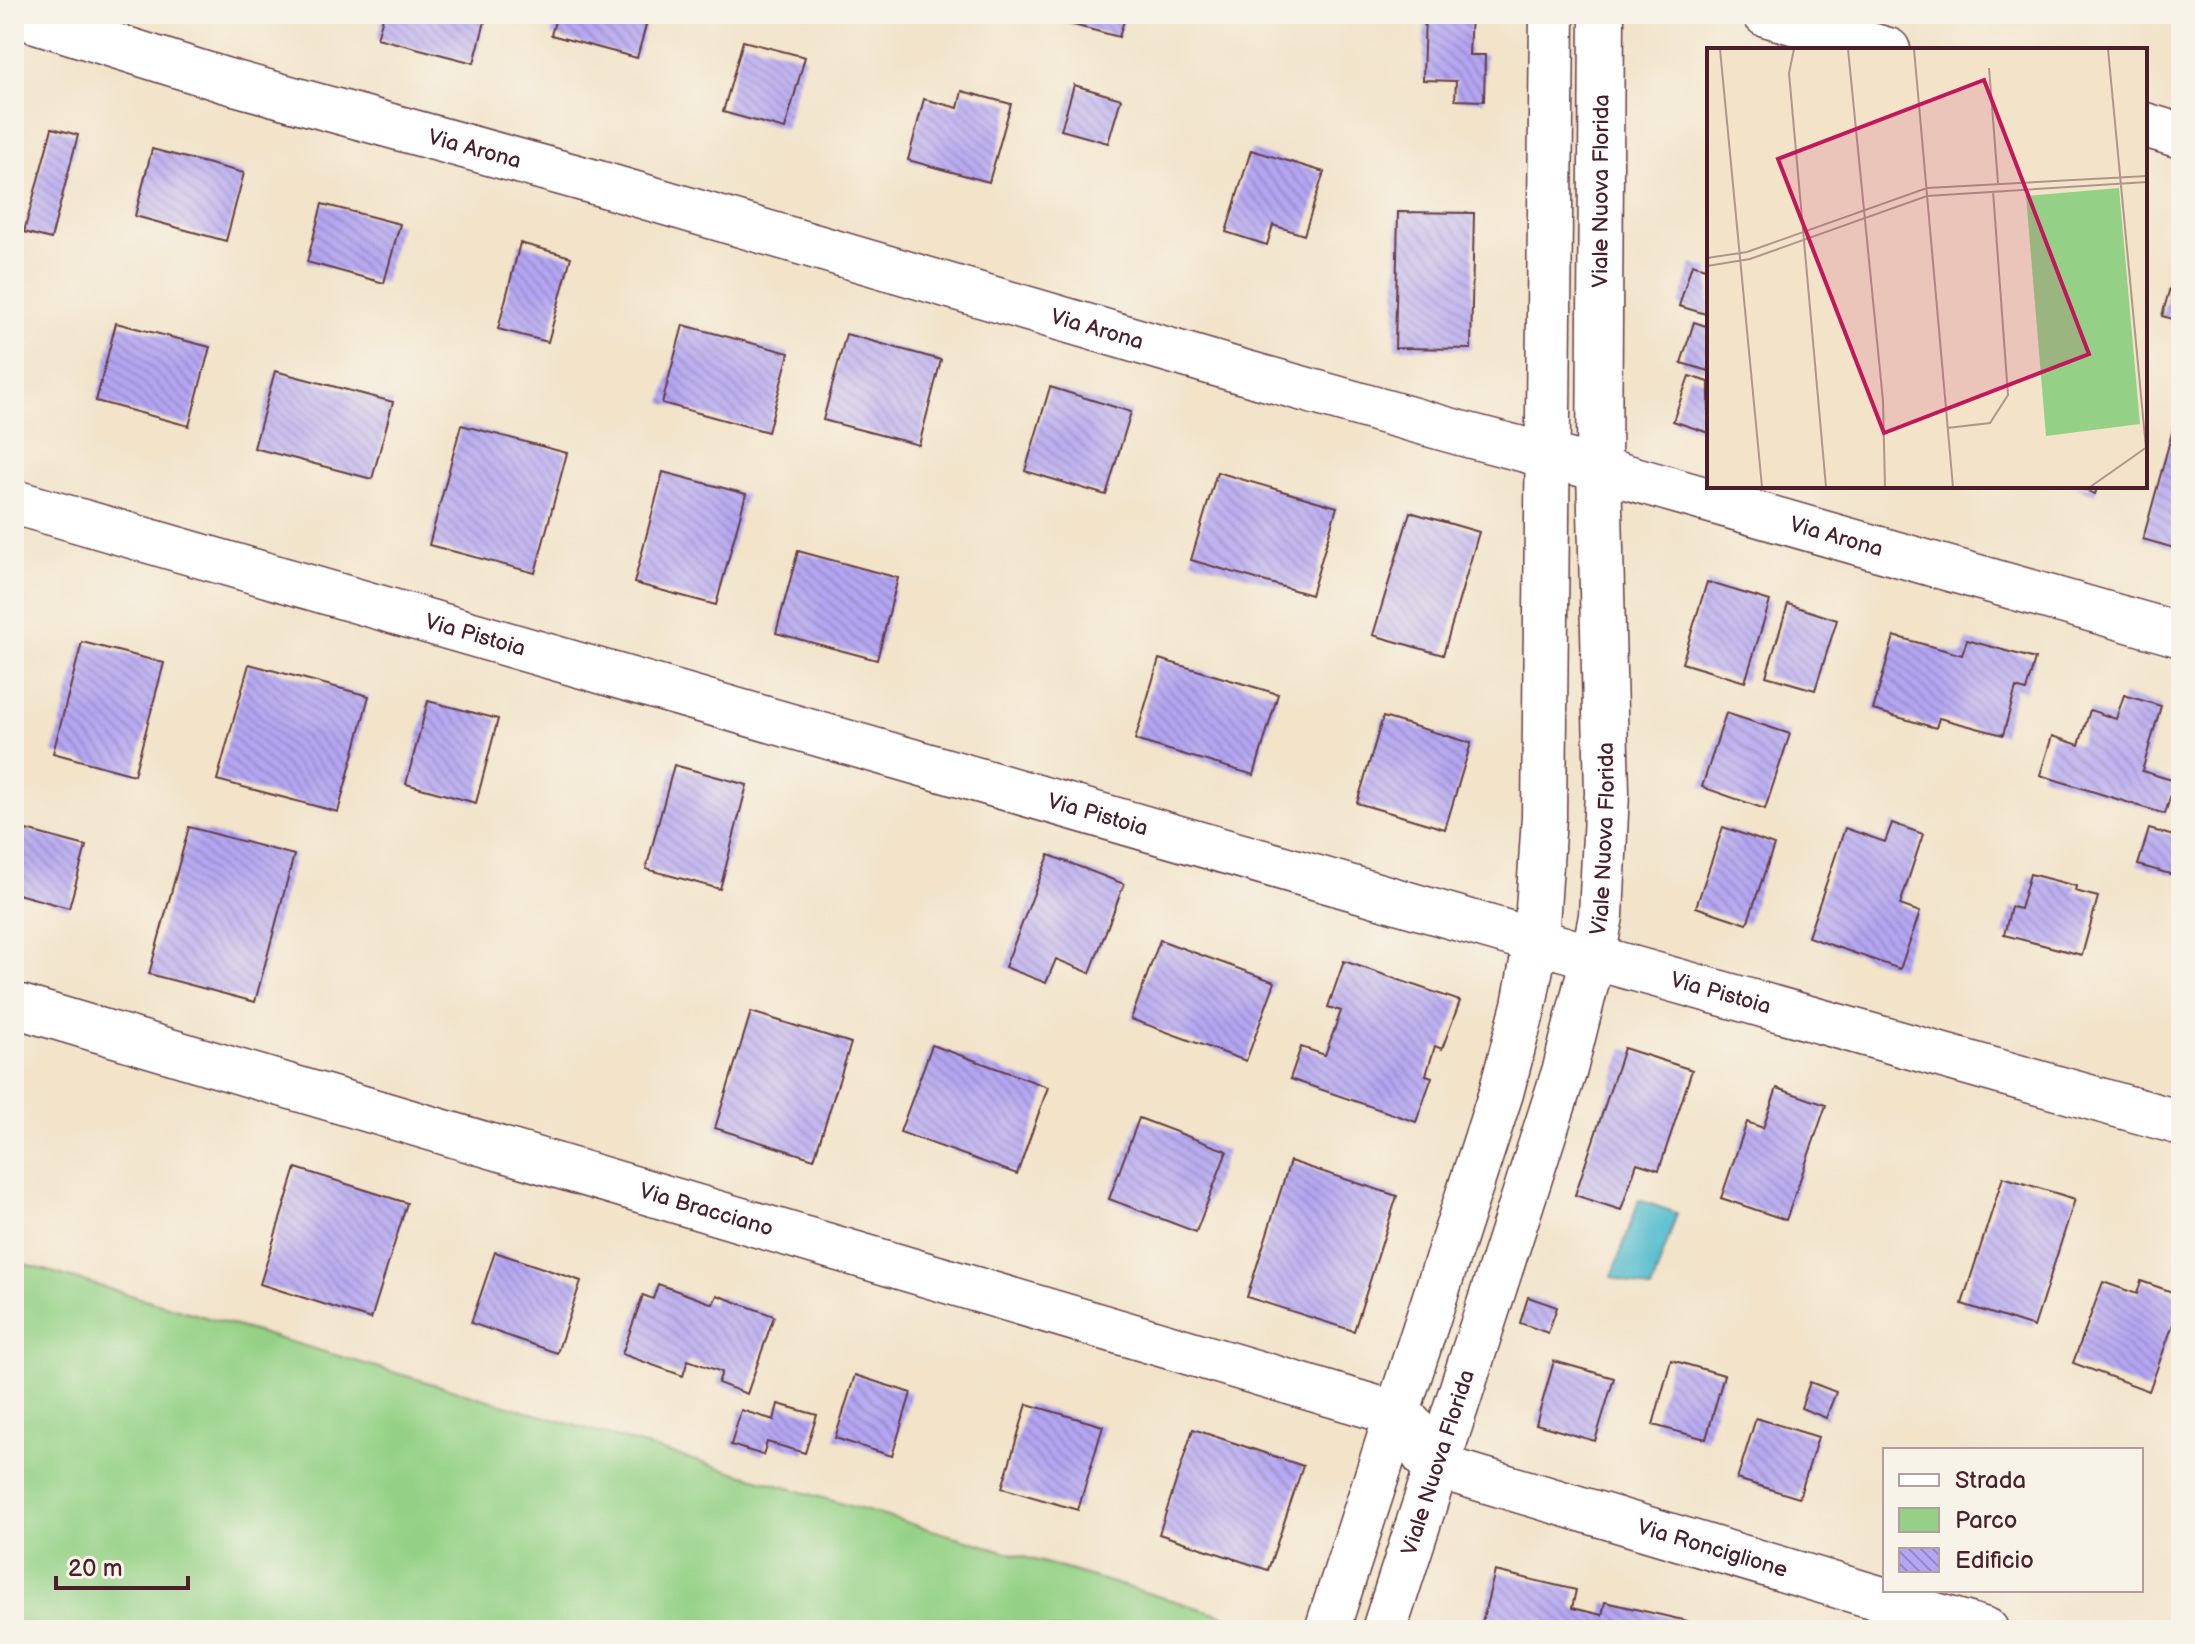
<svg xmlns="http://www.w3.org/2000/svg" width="2195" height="1644" viewBox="0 0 2195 1644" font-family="'Balsamiq Sans',sans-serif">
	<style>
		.green { fill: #94d186; stroke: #6f7858; stroke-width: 2 }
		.water { fill: #51bbce; stroke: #4e6d7c; stroke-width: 2 }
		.building { fill: url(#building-back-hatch) }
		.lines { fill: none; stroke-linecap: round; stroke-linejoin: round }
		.street-casing { stroke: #633c43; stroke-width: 47 }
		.secondary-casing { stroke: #633c43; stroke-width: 47 }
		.street { stroke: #fff; stroke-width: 44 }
		.secondary { stroke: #fff; stroke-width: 44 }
		.labels { text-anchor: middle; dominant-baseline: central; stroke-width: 6; stroke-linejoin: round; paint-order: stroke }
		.street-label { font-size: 22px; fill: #4a1f2b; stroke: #f7f3e8 }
		.inset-road { fill: none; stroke: #af958a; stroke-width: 2 }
		.view { fill: #c2185b; fill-opacity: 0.15; stroke: #c2185b; stroke-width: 4 }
		.inset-edge { fill: none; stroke: #4a1f2b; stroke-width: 4 }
	</style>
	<defs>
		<pattern id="building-back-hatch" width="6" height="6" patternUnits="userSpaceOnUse" patternTransform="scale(2)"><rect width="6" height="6" fill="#b4a6f2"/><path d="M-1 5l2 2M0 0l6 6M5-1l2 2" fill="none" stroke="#9487c4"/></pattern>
	</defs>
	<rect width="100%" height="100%" fill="#f7f3e8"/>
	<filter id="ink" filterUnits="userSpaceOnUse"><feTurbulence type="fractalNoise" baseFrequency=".0125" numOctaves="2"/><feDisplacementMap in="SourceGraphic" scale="16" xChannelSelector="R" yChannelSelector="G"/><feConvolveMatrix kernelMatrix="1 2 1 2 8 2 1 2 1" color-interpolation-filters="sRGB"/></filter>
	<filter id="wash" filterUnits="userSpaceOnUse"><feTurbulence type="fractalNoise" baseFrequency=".006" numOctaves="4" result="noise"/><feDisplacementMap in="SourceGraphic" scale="32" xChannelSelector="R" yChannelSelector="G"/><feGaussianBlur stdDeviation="1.8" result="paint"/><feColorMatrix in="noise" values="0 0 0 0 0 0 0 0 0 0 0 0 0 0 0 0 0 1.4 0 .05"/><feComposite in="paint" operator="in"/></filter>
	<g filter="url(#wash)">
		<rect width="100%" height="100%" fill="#f2e3c9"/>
		<path class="green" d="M 14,1261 L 1270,1629 L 1270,1630 L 14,1630 Z"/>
		<path class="water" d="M 1639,1200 L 1677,1213 L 1651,1290 L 1612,1277 Z"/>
		<g id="blocks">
			<path class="building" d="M 384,14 L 487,14 L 474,63 L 377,38 Z
				M 557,14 L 649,14 L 637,58 L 551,35 Z
				M 1052,14 L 1126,14 L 1119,37 L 1051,19 Z
				M 1425,14 L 1471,14 L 1469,55 L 1485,55 L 1484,101 L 1455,100 L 1456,81 L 1423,80 Z
				M 743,41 L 805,57 L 785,129 L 723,112 Z
				M 1074,85 L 1121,99 L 1108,143 L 1061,130 Z
				M 14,87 L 20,88 L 15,106 L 14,106 Z
				M 962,91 L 1011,104 L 989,182 L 908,160 L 924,99 L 958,108 Z
				M 52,128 L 78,135 L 51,239 L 24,232 Z
				M 152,149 L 244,173 L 226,241 L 135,216 Z
				M 1251,150 L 1324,172 L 1304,235 L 1273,225 L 1267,245 L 1226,232 Z
				M 322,204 L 400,224 L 384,283 L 307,262 Z
				M 1398,212 L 1474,213 L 1471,349 L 1395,348 Z
				M 520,243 L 571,257 L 548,342 L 498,329 Z
				M 2180,252 L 2181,252 L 2181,321 L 2162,316 Z
				M 1692,264 L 1709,269 L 1709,315 L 1679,306 Z
				M 14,318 L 23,320 L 15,350 L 14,350 Z
				M 1694,322 L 1709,327 L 1709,371 L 1681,363 Z
				M 116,323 L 210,347 L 189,426 L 96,401 Z
				M 683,325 L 789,353 L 768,432 L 662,403 Z
				M 846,334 L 941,360 L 919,445 L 823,420 Z
				M 275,371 L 393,402 L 372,479 L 254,448 Z
				M 1689,376 L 1709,382 L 1709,433 L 1673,421 Z
				M 1050,387 L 1131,412 L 1106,495 L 1025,471 Z
				M 2178,411 L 2181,412 L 2181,550 L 2143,539 Z
				M 461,425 L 567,453 L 535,573 L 429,545 Z
				M 663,472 L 746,494 L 716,605 L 634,583 Z
				M 1217,472 L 1337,507 L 1311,595 L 1191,560 Z
				M 2074,486 L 2098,486 L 2095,494 Z
				M 1410,512 L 1479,532 L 1443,655 L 1373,635 Z
				M 798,551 L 898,578 L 877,660 L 776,633 Z
				M 1707,582 L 1770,601 L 1745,682 L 1682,663 Z
				M 1788,604 L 1837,620 L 1815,690 L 1766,676 Z
				M 1894,636 L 1962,655 L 1967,640 L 2035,659 L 2026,691 L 2016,688 L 2003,735 L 1939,718 L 1936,728 L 1873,710 Z
				M 82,642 L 164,663 L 134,775 L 53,753 Z
				M 1159,659 L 1278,694 L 1254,775 L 1135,740 Z
				M 249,664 L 369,696 L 338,812 L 217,780 Z
				M 2124,695 L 2161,706 L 2142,771 L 2175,781 L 2165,814 L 2040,775 L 2052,736 L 2079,745 L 2090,710 L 2116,719 Z
				M 428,701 L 498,719 L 476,803 L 406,784 Z
				M 1726,713 L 1790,734 L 1765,809 L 1702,787 Z
				M 1383,717 L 1471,743 L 1445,829 L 1357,803 Z
				M 674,765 L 747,785 L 720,889 L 646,869 Z
				M 1892,823 L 1923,834 L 1900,905 L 1920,912 L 1900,969 L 1808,937 L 1845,828 L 1885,842 Z
				M 189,827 L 294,855 L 255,1002 L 149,974 Z
				M 1723,827 L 1774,845 L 1747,924 L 1696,907 Z
				M 2149,829 L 2181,838 L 2181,877 L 2138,865 Z
				M 26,830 L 86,846 L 69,908 L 14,893 L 14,873 Z
				M 1049,855 L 1124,884 L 1090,973 L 1056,959 L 1046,983 L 1005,967 Z
				M 2030,874 L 2076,886 L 2075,891 L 2098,897 L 2082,955 L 2004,935 L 2011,907 L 2020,909 Z
				M 1160,940 L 1275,982 L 1246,1061 L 1131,1019 Z
				M 1344,961 L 1460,1001 L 1442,1049 L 1435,1046 L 1426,1075 L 1432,1077 L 1416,1122 L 1290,1079 L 1301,1047 L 1325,1055 L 1341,1011 L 1328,1007 Z
				M 751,1012 L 851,1043 L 814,1159 L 715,1128 Z
				M 932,1045 L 1048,1087 L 1017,1174 L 900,1132 Z
				M 1624,1048 L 1692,1070 L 1659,1170 L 1637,1163 L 1621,1210 L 1575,1195 Z
				M 1777,1088 L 1826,1105 L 1786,1220 L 1721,1198 L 1747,1122 L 1763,1128 Z
				M 1139,1118 L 1227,1151 L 1196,1232 L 1109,1199 Z
				M 1290,1161 L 1397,1196 L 1354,1331 L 1247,1297 Z
				M 296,1168 L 407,1203 L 371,1319 L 260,1284 Z
				M 2003,1177 L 2075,1199 L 2034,1327 L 1962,1304 Z
				M 495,1252 L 581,1281 L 557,1353 L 471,1323 Z
				M 2141,1281 L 2181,1295 L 2181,1302 L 2149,1391 L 2073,1363 L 2103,1282 L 2137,1294 Z
				M 658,1284 L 713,1304 L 717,1295 L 774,1316 L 747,1394 L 718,1383 L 722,1372 L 688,1360 L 683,1376 L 622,1354 L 643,1295 L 653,1299 Z
				M 1528,1297 L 1557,1307 L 1548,1333 L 1520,1323 Z
				M 1671,1360 L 1724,1375 L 1706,1439 L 1653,1425 Z
				M 1554,1361 L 1614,1378 L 1595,1441 L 1536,1424 Z
				M 855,1375 L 911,1393 L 892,1456 L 835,1438 Z
				M 1810,1382 L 1836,1392 L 1826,1418 L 1801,1408 Z
				M 778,1404 L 817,1415 L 805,1453 L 767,1442 L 763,1455 L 731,1445 L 741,1410 L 774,1420 Z
				M 1027,1404 L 1103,1426 L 1078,1510 L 1002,1488 Z
				M 1756,1418 L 1818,1437 L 1799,1498 L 1737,1479 Z
				M 1193,1429 L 1303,1466 L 1268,1570 L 1159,1534 Z
				M 1495,1571 L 1576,1590 L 1572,1608 L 1602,1615 L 1605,1602 L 1687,1621 L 1685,1630 L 1480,1630 Z"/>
		</g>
	</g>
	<g filter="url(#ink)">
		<use href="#blocks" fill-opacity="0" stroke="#633c43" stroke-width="2"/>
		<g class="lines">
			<g class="street-casing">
				<g id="street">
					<path id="s1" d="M 14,14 L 224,80 L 598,183 L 1240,371 L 1460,433 L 1599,469 L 2181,635"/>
					<path d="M 1765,14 L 1888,50"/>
					<path d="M 2145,125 L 2181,136"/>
					<path id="s2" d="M 14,502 L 1536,941 L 2181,1123"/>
					<path id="s3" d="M 14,1005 L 1397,1414 C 1428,1429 1410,1454 1437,1466 L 1986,1630"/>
				</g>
			</g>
			<g class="secondary-casing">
				<g id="secondary">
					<path d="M 1327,1630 L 1501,1093 L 1524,1005 L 1536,941 L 1544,817 L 1552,14"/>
					<path id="s4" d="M 1384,1630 L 1565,1069 L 1593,957 L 1601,916 L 1607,793 L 1599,469 L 1602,14"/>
				</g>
			</g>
			<use href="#street" class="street"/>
			<use href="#secondary" class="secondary"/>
		</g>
	</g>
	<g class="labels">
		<g class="street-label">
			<text stroke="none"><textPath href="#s1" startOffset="480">Via Arona</textPath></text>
			<text stroke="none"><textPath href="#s4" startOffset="1472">Viale Nuova Florida</textPath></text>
			<text stroke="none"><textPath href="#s1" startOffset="1128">Via Arona</textPath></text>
			<text stroke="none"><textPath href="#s1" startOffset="1896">Via Arona</textPath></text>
			<text stroke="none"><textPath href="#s2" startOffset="480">Via Pistoia</textPath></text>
			<text stroke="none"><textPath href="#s2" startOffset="1128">Via Pistoia</textPath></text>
			<text stroke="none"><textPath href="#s4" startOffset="824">Viale Nuova Florida</textPath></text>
			<text stroke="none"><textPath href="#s2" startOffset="1776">Via Pistoia</textPath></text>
			<text stroke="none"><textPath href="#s3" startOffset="722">Via Bracciano</textPath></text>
			<text stroke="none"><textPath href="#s4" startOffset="176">Viale Nuova Florida</textPath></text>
			<text stroke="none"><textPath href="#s3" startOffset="1798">Via Ronciglione</textPath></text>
		</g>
	</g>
	<g transform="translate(1707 48)">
		<rect width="440" height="440" fill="#f2e3c9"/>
		<path d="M 412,140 L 433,376 L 339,388 L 319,148 Z" fill="#94d186"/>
		<path class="inset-road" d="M 13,1 L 55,439M 87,1 L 82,25 L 119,439M 141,1 L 176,353 L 178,439M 207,1 L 246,439M 338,1 L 391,1M 401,1 L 439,400M 282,20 L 291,135M 0,210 L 40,204 L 220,140 L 440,128M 0,218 L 43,211 L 220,148 L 440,134M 240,380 L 283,375 L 301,347 L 286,143M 383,439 L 440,399"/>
		<path class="view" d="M 277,32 L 382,306 L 177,385 L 71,111 Z"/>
		<rect width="440" height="440" class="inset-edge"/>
	</g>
	<rect width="2195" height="1644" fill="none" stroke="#f7f3e8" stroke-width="48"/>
	<rect x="1883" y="1448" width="260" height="144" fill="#f7f3e8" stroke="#b29e9c" stroke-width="2"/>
	<rect x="1899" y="1474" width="40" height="12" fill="#ffffff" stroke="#b29e9c" stroke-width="2"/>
	<text x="1955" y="1488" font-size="24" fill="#4a1f2b">Strada</text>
	<rect x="1899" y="1508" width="40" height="24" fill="#94d186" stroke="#b29e9c" stroke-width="2"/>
	<text x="1955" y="1528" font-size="24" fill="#4a1f2b">Parco</text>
	<rect x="1899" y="1548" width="40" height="24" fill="url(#building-back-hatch)" stroke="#b29e9c" stroke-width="2"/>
	<text x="1955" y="1568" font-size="24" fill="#4a1f2b">Edificio</text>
	<path d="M56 1576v12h132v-12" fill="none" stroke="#4a1f2b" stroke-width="4"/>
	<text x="68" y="1576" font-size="24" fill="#4a1f2b" stroke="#f7f3e8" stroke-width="6" paint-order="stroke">20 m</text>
</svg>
